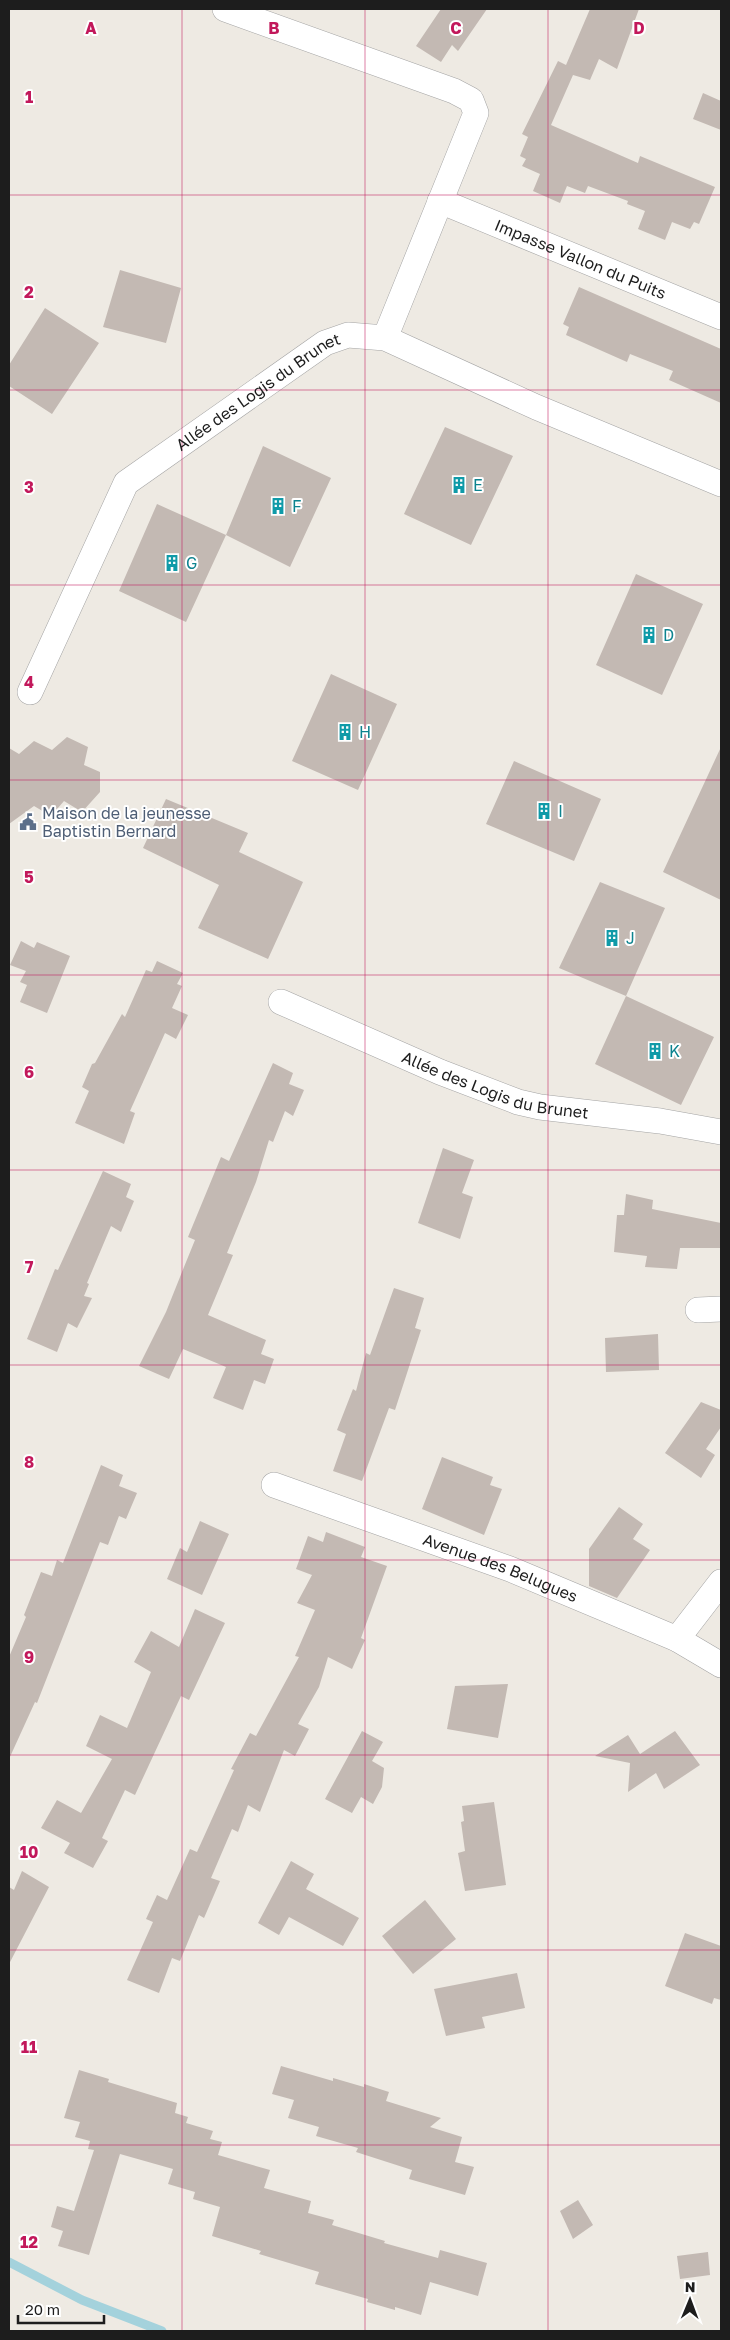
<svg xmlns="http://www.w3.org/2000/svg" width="730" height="2340" viewBox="0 0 730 2340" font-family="'Golos Text',sans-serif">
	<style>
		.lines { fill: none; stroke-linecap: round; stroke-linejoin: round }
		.stream { stroke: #a4d2dc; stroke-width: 9 }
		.building { fill: #c3b9b3 }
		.minor-casing { stroke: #a4a4a4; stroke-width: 26 }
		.minor { stroke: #fff; stroke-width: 25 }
		.grid { fill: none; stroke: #c2185b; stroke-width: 1; stroke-opacity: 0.55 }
		.labels { text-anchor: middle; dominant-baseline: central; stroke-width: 4; stroke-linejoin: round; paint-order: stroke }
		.street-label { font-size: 16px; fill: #1d1d1d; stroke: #fff }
		.culture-label { font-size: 16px; fill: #0d838f; stroke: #fff; text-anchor: start }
		.service-label { font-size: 16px; fill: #4e5e75; stroke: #fff; text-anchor: start }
		.grid-label { font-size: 16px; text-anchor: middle; font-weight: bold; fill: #c2185b; stroke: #fff; stroke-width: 4; stroke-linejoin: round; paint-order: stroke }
	</style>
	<rect width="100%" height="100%" fill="#eeeae3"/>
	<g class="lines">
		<path class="stream" d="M 9,2262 L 82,2300 L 162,2331"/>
	</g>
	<path class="building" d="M 441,9 L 487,9 L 458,51 L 452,45 L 441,62 L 416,46 Z
		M 590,9 L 639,9 L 617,69 L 599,59 L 590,80 L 573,75 L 551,125 L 638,163 L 640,156 L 715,187 L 699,224 L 694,222 L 690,229 L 672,222 L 665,240 L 638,229 L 645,211 L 627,204 L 628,201 L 588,186 L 585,193 L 567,186 L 560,203 L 533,191 L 540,174 L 522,166 L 526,159 L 520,156 L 528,137 L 522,134 L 558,61 L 566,65 Z
		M 703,93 L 721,101 L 721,130 L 693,119 Z
		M 120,270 L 181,288 L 166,343 L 103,327 Z
		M 579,287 L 721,349 L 721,403 L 669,380 L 673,371 L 630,354 L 627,362 L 566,335 L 569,327 L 563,324 Z
		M 45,308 L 99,343 L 52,414 L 9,386 L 9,365 Z
		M 445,427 L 513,456 L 471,545 L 404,514 Z
		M 263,446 L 331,478 L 290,567 L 226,535 Z
		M 157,504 L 226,535 L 186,622 L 119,591 Z
		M 636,574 L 703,604 L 662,695 L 596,665 Z
		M 331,674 L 397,704 L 358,790 L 292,761 Z
		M 67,737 L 88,747 L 84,765 L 100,772 L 100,792 L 82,812 L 64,801 L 51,816 L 34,806 L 9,824 L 9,748 L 19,754 L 34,741 L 52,750 Z
		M 721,747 L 721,900 L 663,872 Z
		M 514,761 L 601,799 L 574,861 L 486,824 Z
		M 166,799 L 248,833 L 239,852 L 303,882 L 268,959 L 198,928 L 219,885 L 143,848 Z
		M 600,882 L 665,908 L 626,996 L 559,968 Z
		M 21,941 L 34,948 L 37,942 L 70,956 L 47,1013 L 20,1002 L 27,985 L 20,982 L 26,971 L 10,965 Z
		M 157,961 L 183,973 L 177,984 L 182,986 L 172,1008 L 188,1015 L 176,1039 L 165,1033 L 130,1111 L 135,1113 L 124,1144 L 75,1123 L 89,1091 L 82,1087 L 92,1064 L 95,1063 L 122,1014 L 125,1017 L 146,970 L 152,972 Z
		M 626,996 L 714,1037 L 681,1105 L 595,1064 Z
		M 273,1063 L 293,1073 L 289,1084 L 304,1090 L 293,1116 L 285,1111 L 273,1142 L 269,1140 L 256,1182 L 227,1253 L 233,1255 L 208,1315 L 266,1340 L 261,1354 L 274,1359 L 265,1384 L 254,1380 L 243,1410 L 213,1398 L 226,1367 L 183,1349 L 169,1379 L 139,1366 L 166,1312 L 184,1267 L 195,1240 L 188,1237 L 221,1157 L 229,1161 Z
		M 443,1148 L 474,1160 L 462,1193 L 473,1197 L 460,1239 L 418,1223 Z
		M 103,1171 L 131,1184 L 126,1197 L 134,1201 L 121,1232 L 111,1226 L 87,1283 L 89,1284 L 84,1296 L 92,1298 L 77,1328 L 68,1323 L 57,1352 L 27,1339 L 55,1269 L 58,1270 Z
		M 626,1194 L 653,1200 L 652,1209 L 721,1223 L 721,1248 L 680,1248 L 677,1269 L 645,1267 L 647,1256 L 614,1252 L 617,1215 L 624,1215 Z
		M 394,1288 L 424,1298 L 415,1328 L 421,1330 L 395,1410 L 389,1408 L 362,1481 L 333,1471 L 346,1434 L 337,1430 L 353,1389 L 356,1391 L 366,1353 L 370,1355 Z
		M 658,1334 L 659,1370 L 606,1372 L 605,1338 Z
		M 701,1402 L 721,1410 L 721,1427 L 706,1449 L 715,1455 L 701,1478 L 665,1453 Z
		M 442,1457 L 493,1477 L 490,1485 L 502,1489 L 484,1535 L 422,1509 Z
		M 101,1465 L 123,1475 L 119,1486 L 137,1493 L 126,1519 L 119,1516 L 108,1545 L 100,1542 L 37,1703 L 35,1702 L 9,1759 L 9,1657 L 26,1617 L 24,1615 L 41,1572 L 52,1576 L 57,1560 L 63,1563 Z
		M 619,1507 L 643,1524 L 633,1539 L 650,1550 L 617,1598 L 589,1586 L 589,1549 Z
		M 200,1521 L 229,1534 L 202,1595 L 167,1579 L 180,1548 L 187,1552 Z
		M 326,1532 L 365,1547 L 361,1557 L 387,1566 L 361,1638 L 365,1640 L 352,1669 L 328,1657 L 319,1687 L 298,1724 L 309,1729 L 295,1756 L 284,1750 L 260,1812 L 248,1805 L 238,1832 L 232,1829 L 211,1878 L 220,1881 L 204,1918 L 199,1915 L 180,1961 L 172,1958 L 159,1993 L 127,1980 L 153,1922 L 146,1919 L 157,1895 L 167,1900 L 190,1849 L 197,1852 L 234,1770 L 231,1769 L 250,1733 L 256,1736 L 299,1657 L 295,1656 L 315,1610 L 297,1603 L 312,1575 L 296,1569 L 308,1536 L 323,1542 Z
		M 195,1609 L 225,1623 L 189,1700 L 181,1696 L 135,1795 L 125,1790 L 102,1838 L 108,1841 L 93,1868 L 64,1853 L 70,1843 L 41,1828 L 57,1800 L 81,1813 L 112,1759 L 86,1746 L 100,1715 L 127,1728 L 151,1672 L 134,1662 L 151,1631 L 179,1647 Z
		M 508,1684 L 498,1738 L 447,1729 L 455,1686 Z
		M 362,1731 L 383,1742 L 372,1761 L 384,1768 L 382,1787 L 373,1804 L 361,1797 L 352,1813 L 325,1799 Z
		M 675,1731 L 700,1765 L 664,1789 L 656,1773 L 628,1792 L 630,1763 L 595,1756 L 628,1735 L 640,1754 Z
		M 494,1802 L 506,1885 L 465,1891 L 458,1853 L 465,1851 L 461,1822 L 464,1821 L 462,1806 Z
		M 291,1861 L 314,1874 L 306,1889 L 359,1918 L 343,1946 L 289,1917 L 279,1935 L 258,1923 Z
		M 22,1871 L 49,1887 L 9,1964 L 9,1887 L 14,1890 Z
		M 425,1900 L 456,1939 L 413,1974 L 382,1936 Z
		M 685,1933 L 721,1946 L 721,2000 L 714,1998 L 712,2004 L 665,1986 Z
		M 517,1973 L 525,2008 L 482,2017 L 485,2028 L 446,2036 L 434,1989 Z
		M 281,2066 L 333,2081 L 333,2078 L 364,2087 L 364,2084 L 389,2092 L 386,2101 L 441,2118 L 430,2127 L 462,2137 L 455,2162 L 474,2167 L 465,2195 L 409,2179 L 412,2170 L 356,2152 L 358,2148 L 316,2136 L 319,2127 L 288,2118 L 294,2100 L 272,2094 Z
		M 79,2070 L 109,2079 L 108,2082 L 177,2103 L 175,2113 L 188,2117 L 186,2123 L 213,2131 L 210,2139 L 222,2142 L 218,2155 L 270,2170 L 264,2188 L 311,2201 L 308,2213 L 334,2220 L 332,2225 L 385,2241 L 384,2243 L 438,2258 L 440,2250 L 487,2263 L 478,2296 L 430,2282 L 421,2315 L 395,2307 L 395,2310 L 367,2302 L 368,2299 L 315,2284 L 319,2272 L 259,2254 L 261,2251 L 212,2236 L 220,2207 L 193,2199 L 195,2192 L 168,2184 L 173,2169 L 120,2154 L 89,2255 L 58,2246 L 63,2231 L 51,2227 L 57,2206 L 74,2211 L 94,2150 L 88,2149 L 90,2141 L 75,2137 L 80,2122 L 64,2118 Z
		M 578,2200 L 593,2225 L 573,2239 L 560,2211 Z
		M 708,2252 L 710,2275 L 680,2279 L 677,2256 Z"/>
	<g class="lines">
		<g class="minor-casing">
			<g id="minor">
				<path d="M 225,9 L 454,91 L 471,100 L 476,113 L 385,338"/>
				<path id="s1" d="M 440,201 L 721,317"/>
				<path id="s2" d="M 30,692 L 126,483 L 325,343 L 348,335 L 385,338 L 536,407 L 721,484"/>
				<path id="s3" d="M 281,1002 L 440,1072 L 518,1102 L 540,1107 L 660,1121 L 721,1132"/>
				<path d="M 698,1310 L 721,1309"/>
				<path id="s4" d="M 274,1485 L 510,1569 L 677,1639 L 721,1665"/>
				<path d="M 677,1639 L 721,1582"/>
			</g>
		</g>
		<use href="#minor" class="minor"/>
	</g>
	<path class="grid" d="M 182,9 L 182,2331M 365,9 L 365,2331M 548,9 L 548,2331M 9,195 L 721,195M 9,390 L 721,390M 9,585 L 721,585M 9,780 L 721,780M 9,975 L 721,975M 9,1170 L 721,1170M 9,1365 L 721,1365M 9,1560 L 721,1560M 9,1755 L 721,1755M 9,1950 L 721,1950M 9,2145 L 721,2145"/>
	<defs>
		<g id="building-bare" transform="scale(1.35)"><path d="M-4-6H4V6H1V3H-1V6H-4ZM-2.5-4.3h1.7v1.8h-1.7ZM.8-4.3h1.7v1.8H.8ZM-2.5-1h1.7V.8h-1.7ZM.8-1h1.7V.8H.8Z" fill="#0f9aa8" stroke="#fff" stroke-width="2.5" paint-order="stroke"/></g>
		<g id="civic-bare" transform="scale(1.35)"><path d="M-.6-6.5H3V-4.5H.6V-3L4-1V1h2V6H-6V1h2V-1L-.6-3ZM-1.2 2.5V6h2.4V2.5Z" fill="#5c6f8a" stroke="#fff" stroke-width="2.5" paint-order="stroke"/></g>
	</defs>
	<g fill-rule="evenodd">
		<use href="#building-bare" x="459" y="485"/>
		<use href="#building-bare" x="278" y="506"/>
		<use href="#building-bare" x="172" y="563"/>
		<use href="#building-bare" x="649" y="635"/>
		<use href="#building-bare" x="345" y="732"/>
		<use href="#building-bare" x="544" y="811"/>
		<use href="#civic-bare" x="28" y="822"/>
		<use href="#building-bare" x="612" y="938"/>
		<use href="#building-bare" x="655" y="1051"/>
	</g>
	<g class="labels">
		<g class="street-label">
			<text stroke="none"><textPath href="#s1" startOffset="152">Impasse Vallon du Puits</textPath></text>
			<text stroke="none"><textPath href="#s2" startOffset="391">Allée des Logis du Brunet</textPath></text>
			<text stroke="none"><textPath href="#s3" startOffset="231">Allée des Logis du Brunet</textPath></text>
			<text stroke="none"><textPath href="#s4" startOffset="241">Avenue des Belugues</textPath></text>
		</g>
		<g class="culture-label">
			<text x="473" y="485">E</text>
			<text x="292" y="506">F</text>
			<text x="186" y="563">G</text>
			<text x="663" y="635">D</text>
			<text x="359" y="732">H</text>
			<text x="558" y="811">I</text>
			<text x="626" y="938">J</text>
			<text x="669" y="1051">K</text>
		</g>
		<g class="service-label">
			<text x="42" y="813">Maison de la jeunesse<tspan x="42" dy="18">Baptistin Bernard</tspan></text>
		</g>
	</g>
	<g class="grid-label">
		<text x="91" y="34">A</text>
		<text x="274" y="34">B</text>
		<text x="456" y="34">C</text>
		<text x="639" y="34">D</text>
		<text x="29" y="103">1</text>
		<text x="29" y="298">2</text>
		<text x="29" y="493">3</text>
		<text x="29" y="688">4</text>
		<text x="29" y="883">5</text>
		<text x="29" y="1078">6</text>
		<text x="29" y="1273">7</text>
		<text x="29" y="1468">8</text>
		<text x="29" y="1663">9</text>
		<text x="29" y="1858">10</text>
		<text x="29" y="2053">11</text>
		<text x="29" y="2248">12</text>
	</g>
	<rect width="730" height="2340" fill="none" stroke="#1d1d1d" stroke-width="20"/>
	<g transform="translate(690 2300) rotate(1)" stroke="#ffffff" stroke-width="4" paint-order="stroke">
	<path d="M0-4L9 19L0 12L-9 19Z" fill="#1d1d1d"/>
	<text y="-8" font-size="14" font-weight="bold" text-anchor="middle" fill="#1d1d1d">N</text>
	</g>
	<path d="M18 2315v8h86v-8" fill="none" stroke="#1d1d1d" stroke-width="2.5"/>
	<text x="25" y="2315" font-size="15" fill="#1d1d1d" stroke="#ffffff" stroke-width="4" paint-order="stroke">20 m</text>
</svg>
